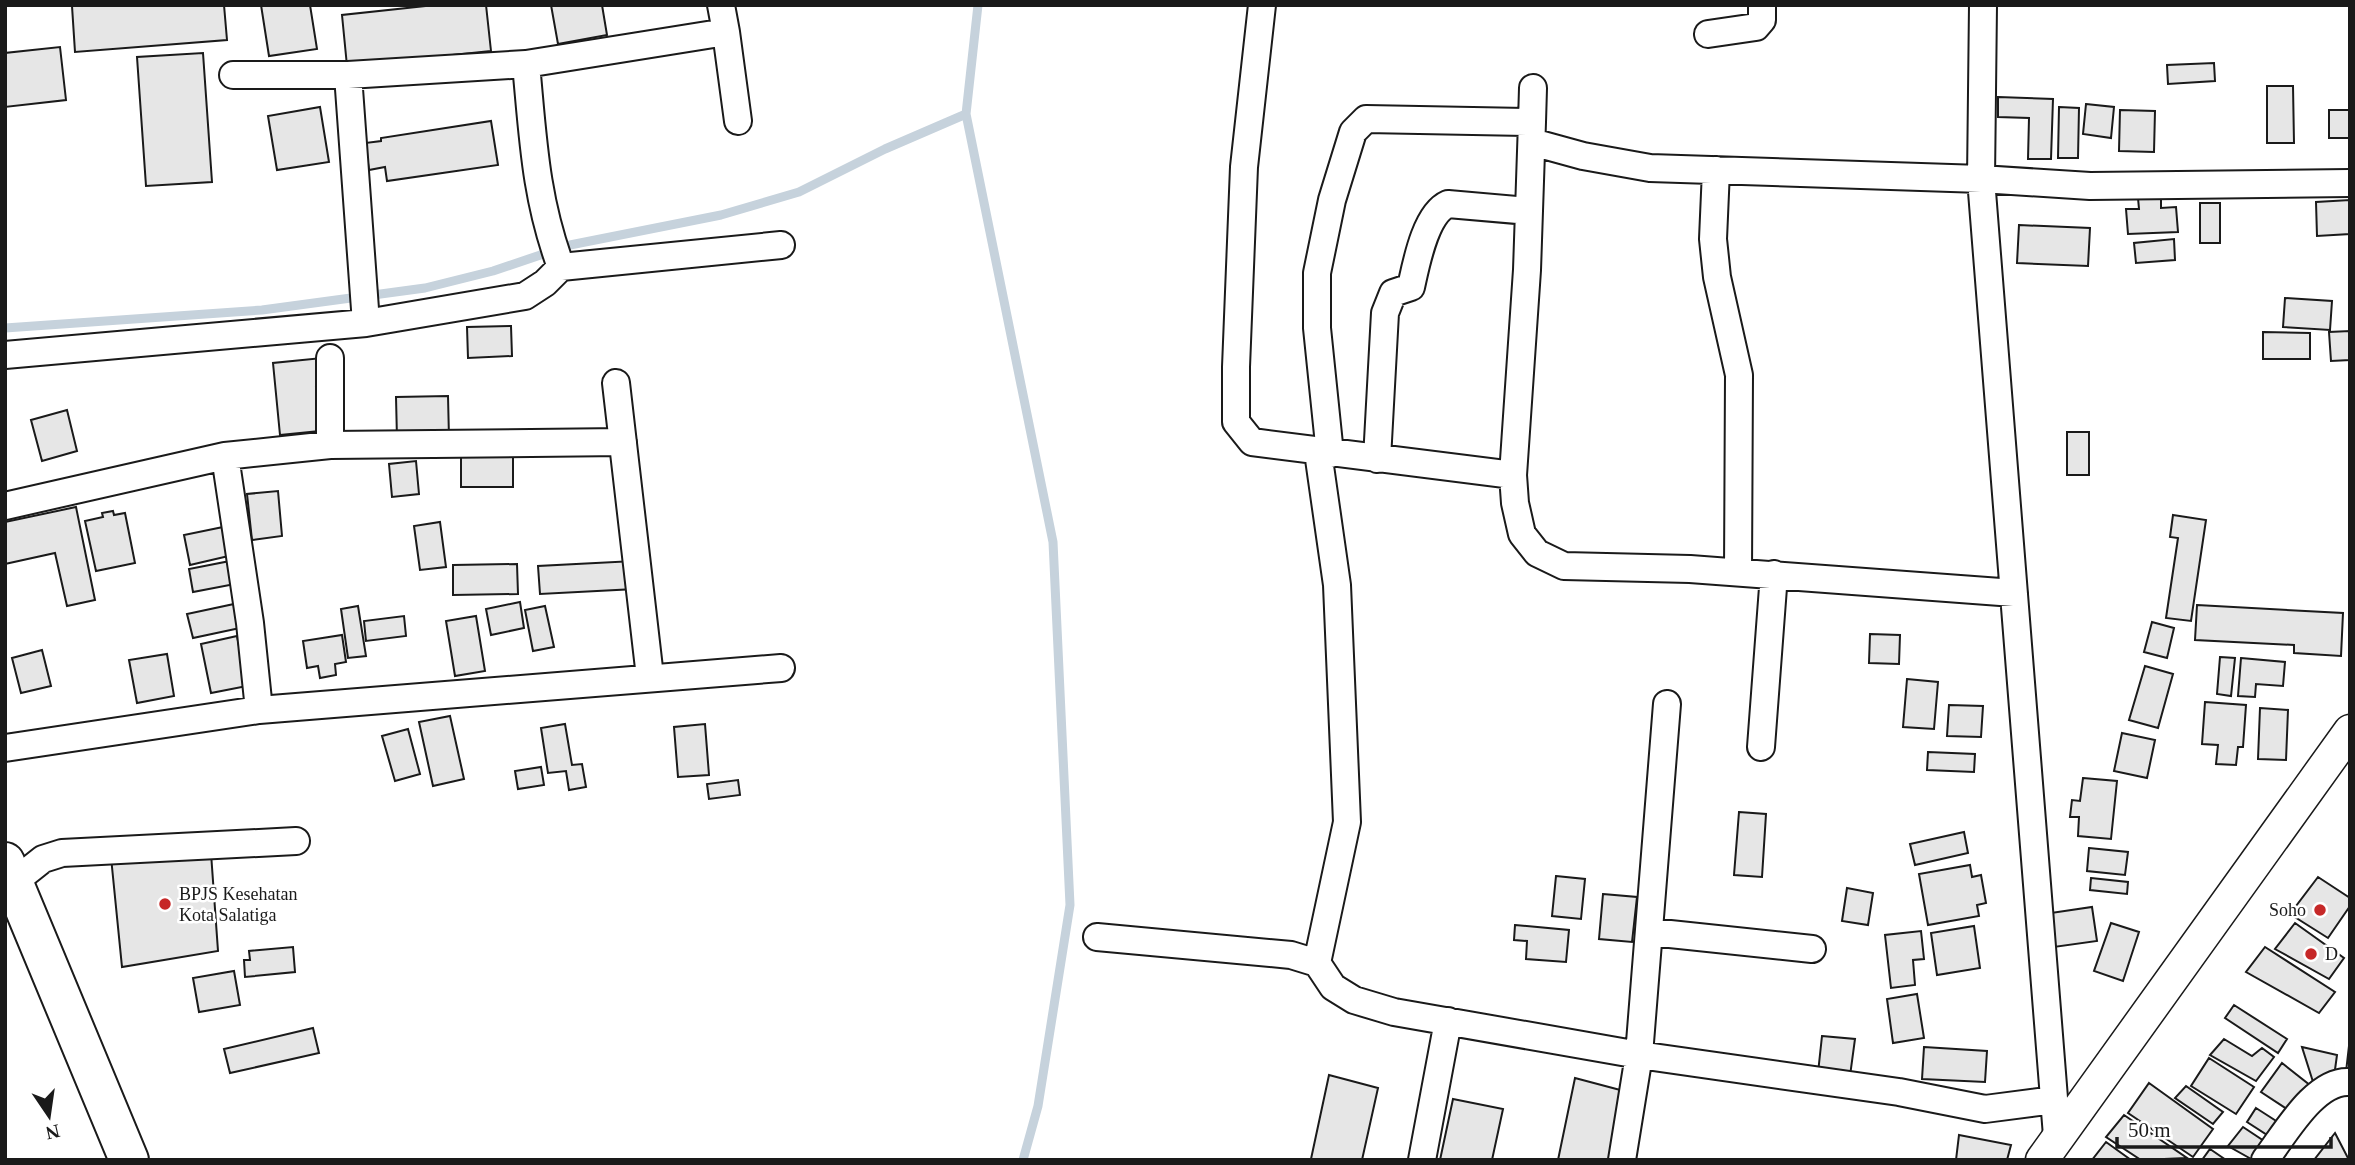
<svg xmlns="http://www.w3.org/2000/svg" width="2355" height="1165" viewBox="0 0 2355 1165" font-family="'Times New Roman',serif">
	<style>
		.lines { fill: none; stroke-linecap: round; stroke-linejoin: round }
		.stream { stroke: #c6d2dc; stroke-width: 9 }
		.building { fill: #e6e6e6; stroke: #1a1a1a; stroke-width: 2 }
		.minor-casing { stroke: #1a1a1a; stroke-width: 30 }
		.tertiary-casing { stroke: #1a1a1a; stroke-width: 35 }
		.primary-casing { stroke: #1a1a1a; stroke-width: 42 }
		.minor { stroke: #fff; stroke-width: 26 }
		.tertiary { stroke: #fff; stroke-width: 32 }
		.primary { stroke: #fff; stroke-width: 38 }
		.poi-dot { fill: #c62828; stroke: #fff; stroke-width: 2.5 }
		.labels { text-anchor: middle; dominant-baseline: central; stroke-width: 5; stroke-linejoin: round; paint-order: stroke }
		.poi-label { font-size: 18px; fill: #1a1a1a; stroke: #fff; text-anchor: start }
	</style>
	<rect width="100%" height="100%" fill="#fff"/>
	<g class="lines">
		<path class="stream" d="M 978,5 L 966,114 L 1053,542 L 1070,905 L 1038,1106 L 1023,1160
			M 5,328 L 262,310 L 425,288 L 493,271 L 570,245 L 721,215 L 799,192 L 885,149 L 966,114"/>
	</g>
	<path class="building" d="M 224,5 L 227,40 L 75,52 L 72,6 Z
		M 261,5 L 310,5 L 317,49 L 269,56 Z
		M 435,5 L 486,5 L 491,51 L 347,66 L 342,15 Z
		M 551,5 L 602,5 L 607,35 L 558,44 Z
		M 60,47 L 66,100 L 5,107 L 5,53 Z
		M 203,53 L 212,182 L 146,186 L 137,57 Z
		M 2214,63 L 2215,81 L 2168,84 L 2167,65 Z
		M 2267,86 L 2293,86 L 2294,143 L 2267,143 Z
		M 1998,97 L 2053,99 L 2051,159 L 2028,159 L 2029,118 L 1998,117 Z
		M 2086,104 L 2114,107 L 2111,138 L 2083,134 Z
		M 320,107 L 329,162 L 277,170 L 268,116 Z
		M 2059,107 L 2079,108 L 2078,158 L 2058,158 Z
		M 2120,110 L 2155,111 L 2154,152 L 2119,151 Z
		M 2329,110 L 2350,110 L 2350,138 L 2329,138 Z
		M 491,121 L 498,165 L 387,181 L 385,167 L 369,170 L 365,143 L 381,141 L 381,138 Z
		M 2161,197 L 2161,208 L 2176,207 L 2178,232 L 2128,234 L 2126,209 L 2139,209 L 2138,198 Z
		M 2350,200 L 2350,234 L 2317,236 L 2316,202 Z
		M 2200,203 L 2220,203 L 2220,243 L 2200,243 Z
		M 2019,225 L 2090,228 L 2088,266 L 2017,263 Z
		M 2174,239 L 2175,260 L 2136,263 L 2134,243 Z
		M 2285,298 L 2332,301 L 2330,330 L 2283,327 Z
		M 511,326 L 512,356 L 468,358 L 467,327 Z
		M 2350,331 L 2350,360 L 2331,361 L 2329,332 Z
		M 2263,332 L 2310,333 L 2310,359 L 2263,359 Z
		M 322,358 L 325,386 L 316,387 L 320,431 L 280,435 L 273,363 Z
		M 448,396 L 449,438 L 397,439 L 396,397 Z
		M 67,410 L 77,451 L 42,461 L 31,420 Z
		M 2067,432 L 2089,432 L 2089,475 L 2067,475 Z
		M 461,456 L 513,456 L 513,487 L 461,487 Z
		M 416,461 L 419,494 L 392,497 L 389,464 Z
		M 278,491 L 282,536 L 252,540 L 247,494 Z
		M 76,507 L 95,600 L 67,606 L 55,553 L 5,564 L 5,522 Z
		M 113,511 L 114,515 L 125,513 L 135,563 L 96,571 L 85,521 L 103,517 L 102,513 Z
		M 2173,515 L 2206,520 L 2191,621 L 2166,618 L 2178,538 L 2170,537 Z
		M 440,522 L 446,567 L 420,570 L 414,526 Z
		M 228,526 L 233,555 L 190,565 L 184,535 Z
		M 230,561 L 235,584 L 193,592 L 189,569 Z
		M 634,561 L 635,589 L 540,594 L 538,566 Z
		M 517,564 L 518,594 L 453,595 L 453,565 Z
		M 520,602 L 524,628 L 491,635 L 486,609 Z
		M 234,604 L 240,628 L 193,638 L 187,614 Z
		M 2197,605 L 2343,613 L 2341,656 L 2294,653 L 2294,645 L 2195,640 Z
		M 358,606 L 366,656 L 348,658 L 341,609 Z
		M 545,606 L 554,647 L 533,651 L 525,610 Z
		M 404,616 L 406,636 L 366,641 L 364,621 Z
		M 476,616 L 485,671 L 455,676 L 446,621 Z
		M 2152,622 L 2174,628 L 2167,658 L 2144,652 Z
		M 1870,634 L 1900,635 L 1899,664 L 1869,663 Z
		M 342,635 L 346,662 L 335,664 L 336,675 L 320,678 L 318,666 L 307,668 L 303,641 Z
		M 237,636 L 247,686 L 211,693 L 201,644 Z
		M 42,650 L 51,686 L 21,693 L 12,658 Z
		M 167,654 L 174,696 L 137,703 L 129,660 Z
		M 2220,657 L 2235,658 L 2231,696 L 2217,694 Z
		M 2241,658 L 2285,662 L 2283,686 L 2256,684 L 2255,697 L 2238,696 Z
		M 2145,666 L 2173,674 L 2158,728 L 2129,720 Z
		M 1907,679 L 1938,682 L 1934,729 L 1903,727 Z
		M 2205,702 L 2246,705 L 2243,747 L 2238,747 L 2236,765 L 2216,764 L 2218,745 L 2202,744 Z
		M 1949,705 L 1983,706 L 1981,737 L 1947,736 Z
		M 2260,708 L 2288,710 L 2286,760 L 2258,759 Z
		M 450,716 L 464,779 L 433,786 L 419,722 Z
		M 565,724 L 572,765 L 582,764 L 586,787 L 569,790 L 566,771 L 548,773 L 541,728 Z
		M 705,724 L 709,775 L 678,777 L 674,727 Z
		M 408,729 L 420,774 L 395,781 L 382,736 Z
		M 2122,733 L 2155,740 L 2147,778 L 2114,771 Z
		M 1928,752 L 1975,754 L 1974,772 L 1927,770 Z
		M 541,767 L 544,785 L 518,789 L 515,771 Z
		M 2083,778 L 2117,781 L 2111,839 L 2078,836 L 2079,817 L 2070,817 L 2072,800 L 2080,801 Z
		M 738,780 L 740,795 L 709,799 L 707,784 Z
		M 1739,812 L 1766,814 L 1762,877 L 1734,875 Z
		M 1964,832 L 1968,853 L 1915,865 L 1910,844 Z
		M 2089,848 L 2128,852 L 2125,875 L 2087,871 Z
		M 211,853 L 218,951 L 122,967 L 111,857 Z
		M 1970,865 L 1972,877 L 1981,875 L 1986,903 L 1977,905 L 1979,916 L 1928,925 L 1919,874 Z
		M 1556,876 L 1585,879 L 1581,919 L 1552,916 Z
		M 2318,877 L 2350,898 L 2350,906 L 2328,938 L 2290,914 Z
		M 2091,878 L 2128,882 L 2127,894 L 2090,890 Z
		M 1847,888 L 1873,893 L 1868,925 L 1842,921 Z
		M 1603,894 L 1637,897 L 1632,942 L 1599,939 Z
		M 2092,907 L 2097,941 L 2054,947 L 2044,914 Z
		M 2111,923 L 2139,932 L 2123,981 L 2094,971 Z
		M 2295,923 L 2344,958 L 2329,979 L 2275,949 Z
		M 1515,925 L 1569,930 L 1566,962 L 1526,959 L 1527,941 L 1514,940 Z
		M 1974,926 L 1980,968 L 1937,975 L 1931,933 Z
		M 1921,931 L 1924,959 L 1913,960 L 1915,985 L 1891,988 L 1885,935 Z
		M 293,947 L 295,972 L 245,977 L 244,960 L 250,960 L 249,951 Z
		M 2265,947 L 2335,992 L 2319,1013 L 2246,972 Z
		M 234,971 L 240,1005 L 199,1012 L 193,978 Z
		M 1917,994 L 1924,1038 L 1893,1043 L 1887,999 Z
		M 2234,1005 L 2287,1039 L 2278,1053 L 2225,1018 Z
		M 313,1028 L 319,1053 L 230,1073 L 224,1049 Z
		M 1822,1036 L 1855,1039 L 1850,1076 L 1818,1073 Z
		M 2224,1039 L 2252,1056 L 2262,1048 L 2274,1057 L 2256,1081 L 2210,1055 Z
		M 2349,1046 L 2350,1047 L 2350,1073 L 2346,1072 Z
		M 1924,1047 L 1987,1051 L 1985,1082 L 1922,1079 Z
		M 2302,1047 L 2337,1055 L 2334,1077 L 2314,1085 Z
		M 2209,1058 L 2254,1087 L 2236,1114 L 2191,1086 Z
		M 2282,1063 L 2311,1086 L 2290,1111 L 2261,1092 Z
		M 1329,1075 L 1378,1088 L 1362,1160 L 1311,1159 Z
		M 1575,1078 L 1624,1091 L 1609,1160 L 1558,1160 Z
		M 2149,1083 L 2213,1129 L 2193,1157 L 2128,1113 Z
		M 2186,1086 L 2223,1112 L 2213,1124 L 2175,1098 Z
		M 1453,1099 L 1503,1109 L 1492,1160 L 1440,1160 Z
		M 2256,1108 L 2284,1126 L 2275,1140 L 2247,1122 Z
		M 2124,1115 L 2187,1158 L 2141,1160 L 2106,1137 Z
		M 2243,1127 L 2267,1143 L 2253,1160 L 2228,1146 Z
		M 2335,1133 L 2349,1160 L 2314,1160 Z
		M 1959,1135 L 2011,1145 L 2007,1160 L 1956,1160 Z
		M 2106,1142 L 2131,1160 L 2092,1160 Z
		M 2210,1149 L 2226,1160 L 2202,1160 Z"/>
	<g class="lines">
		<g class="minor-casing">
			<path id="minor" d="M 1262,5 L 1244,167 L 1236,367 L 1236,422 L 1252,442 L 1513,475
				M 1983,5 L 1981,179 L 2057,1136
				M 726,32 L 738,121
				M 1708,34 L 1756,27 L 1762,20 L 1762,5
				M 526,64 L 726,32 L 721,5
				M 348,75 L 366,323
				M 1532,122 L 1533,88
				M 1532,142 L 1583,156 L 1650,168 L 1981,179 L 2090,186 L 2350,183
				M 1716,170 L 1713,239 L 1717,277 L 1739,375 L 1738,572
				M 561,267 L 781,245
				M 5,355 L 366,323 L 525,296 L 545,283 L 561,267 C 535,197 533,137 526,64 L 348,75 L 233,75
				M 330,358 L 330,445
				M 616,383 L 650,677
				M 1330,454 L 1317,328 L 1317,273 L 1332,200 L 1353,132 L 1366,119 L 1532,122 L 1527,270 L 1513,475 L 1515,503 L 1522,534 L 1537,553 L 1564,566 L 1690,569 L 2014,593
				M 225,456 L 250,623 L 259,710
				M 1377,459 L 1385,313 L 1393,293 L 1411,287 C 1416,265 1425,214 1448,204 L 1528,211
				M 5,506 L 225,456 L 330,445 L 623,442
				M 1761,747 L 1774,574
				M 5,748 L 259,710 L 781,668
				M 14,882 L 43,859 L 62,853 L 296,841
				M 1651,932 L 1812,949
				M 1097,937 L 1291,955 L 1317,963 L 1333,987 L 1354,1000 L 1394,1012 L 1639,1055 L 1899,1092 L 1985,1109 L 2054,1100
				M 1317,963 L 1347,822 L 1337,585 L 1318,452
				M 1422,1160 L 1448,1021
				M 1622,1160 L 1639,1055 L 1667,704
				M 2265,1160 C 2285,1134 2315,1079 2350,1082"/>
		</g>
		<g class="tertiary-casing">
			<path id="tertiary" d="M 2042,1160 L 2350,731"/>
		</g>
		<g class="primary-casing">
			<path id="primary" d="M 5,862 L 129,1160"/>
		</g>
		<use href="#minor" class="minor"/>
		<use href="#tertiary" class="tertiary"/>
		<use href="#primary" class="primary"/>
	</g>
	<g class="poi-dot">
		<circle cx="165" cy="904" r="7"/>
		<circle cx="2320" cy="910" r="7"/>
		<circle cx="2311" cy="954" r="7"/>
	</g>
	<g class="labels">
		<g class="poi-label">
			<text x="179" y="894">BPJS Kesehatan<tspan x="179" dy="21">Kota Salatiga</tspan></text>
			<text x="2306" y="910" text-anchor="end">Soho</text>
			<text x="2325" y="954">D</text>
		</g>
	</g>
	<rect width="2355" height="1165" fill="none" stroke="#1a1a1a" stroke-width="14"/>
	<g transform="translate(49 1116) rotate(167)" stroke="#ffffff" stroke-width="5" paint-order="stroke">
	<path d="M0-5L12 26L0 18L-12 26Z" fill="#1a1a1a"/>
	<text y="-10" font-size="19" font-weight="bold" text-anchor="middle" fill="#1a1a1a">N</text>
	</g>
	<path d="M2117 1137v10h214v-10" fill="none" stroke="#1a1a1a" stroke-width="3.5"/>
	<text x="2128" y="1137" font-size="21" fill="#1a1a1a" stroke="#ffffff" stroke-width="5" paint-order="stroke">50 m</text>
</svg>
